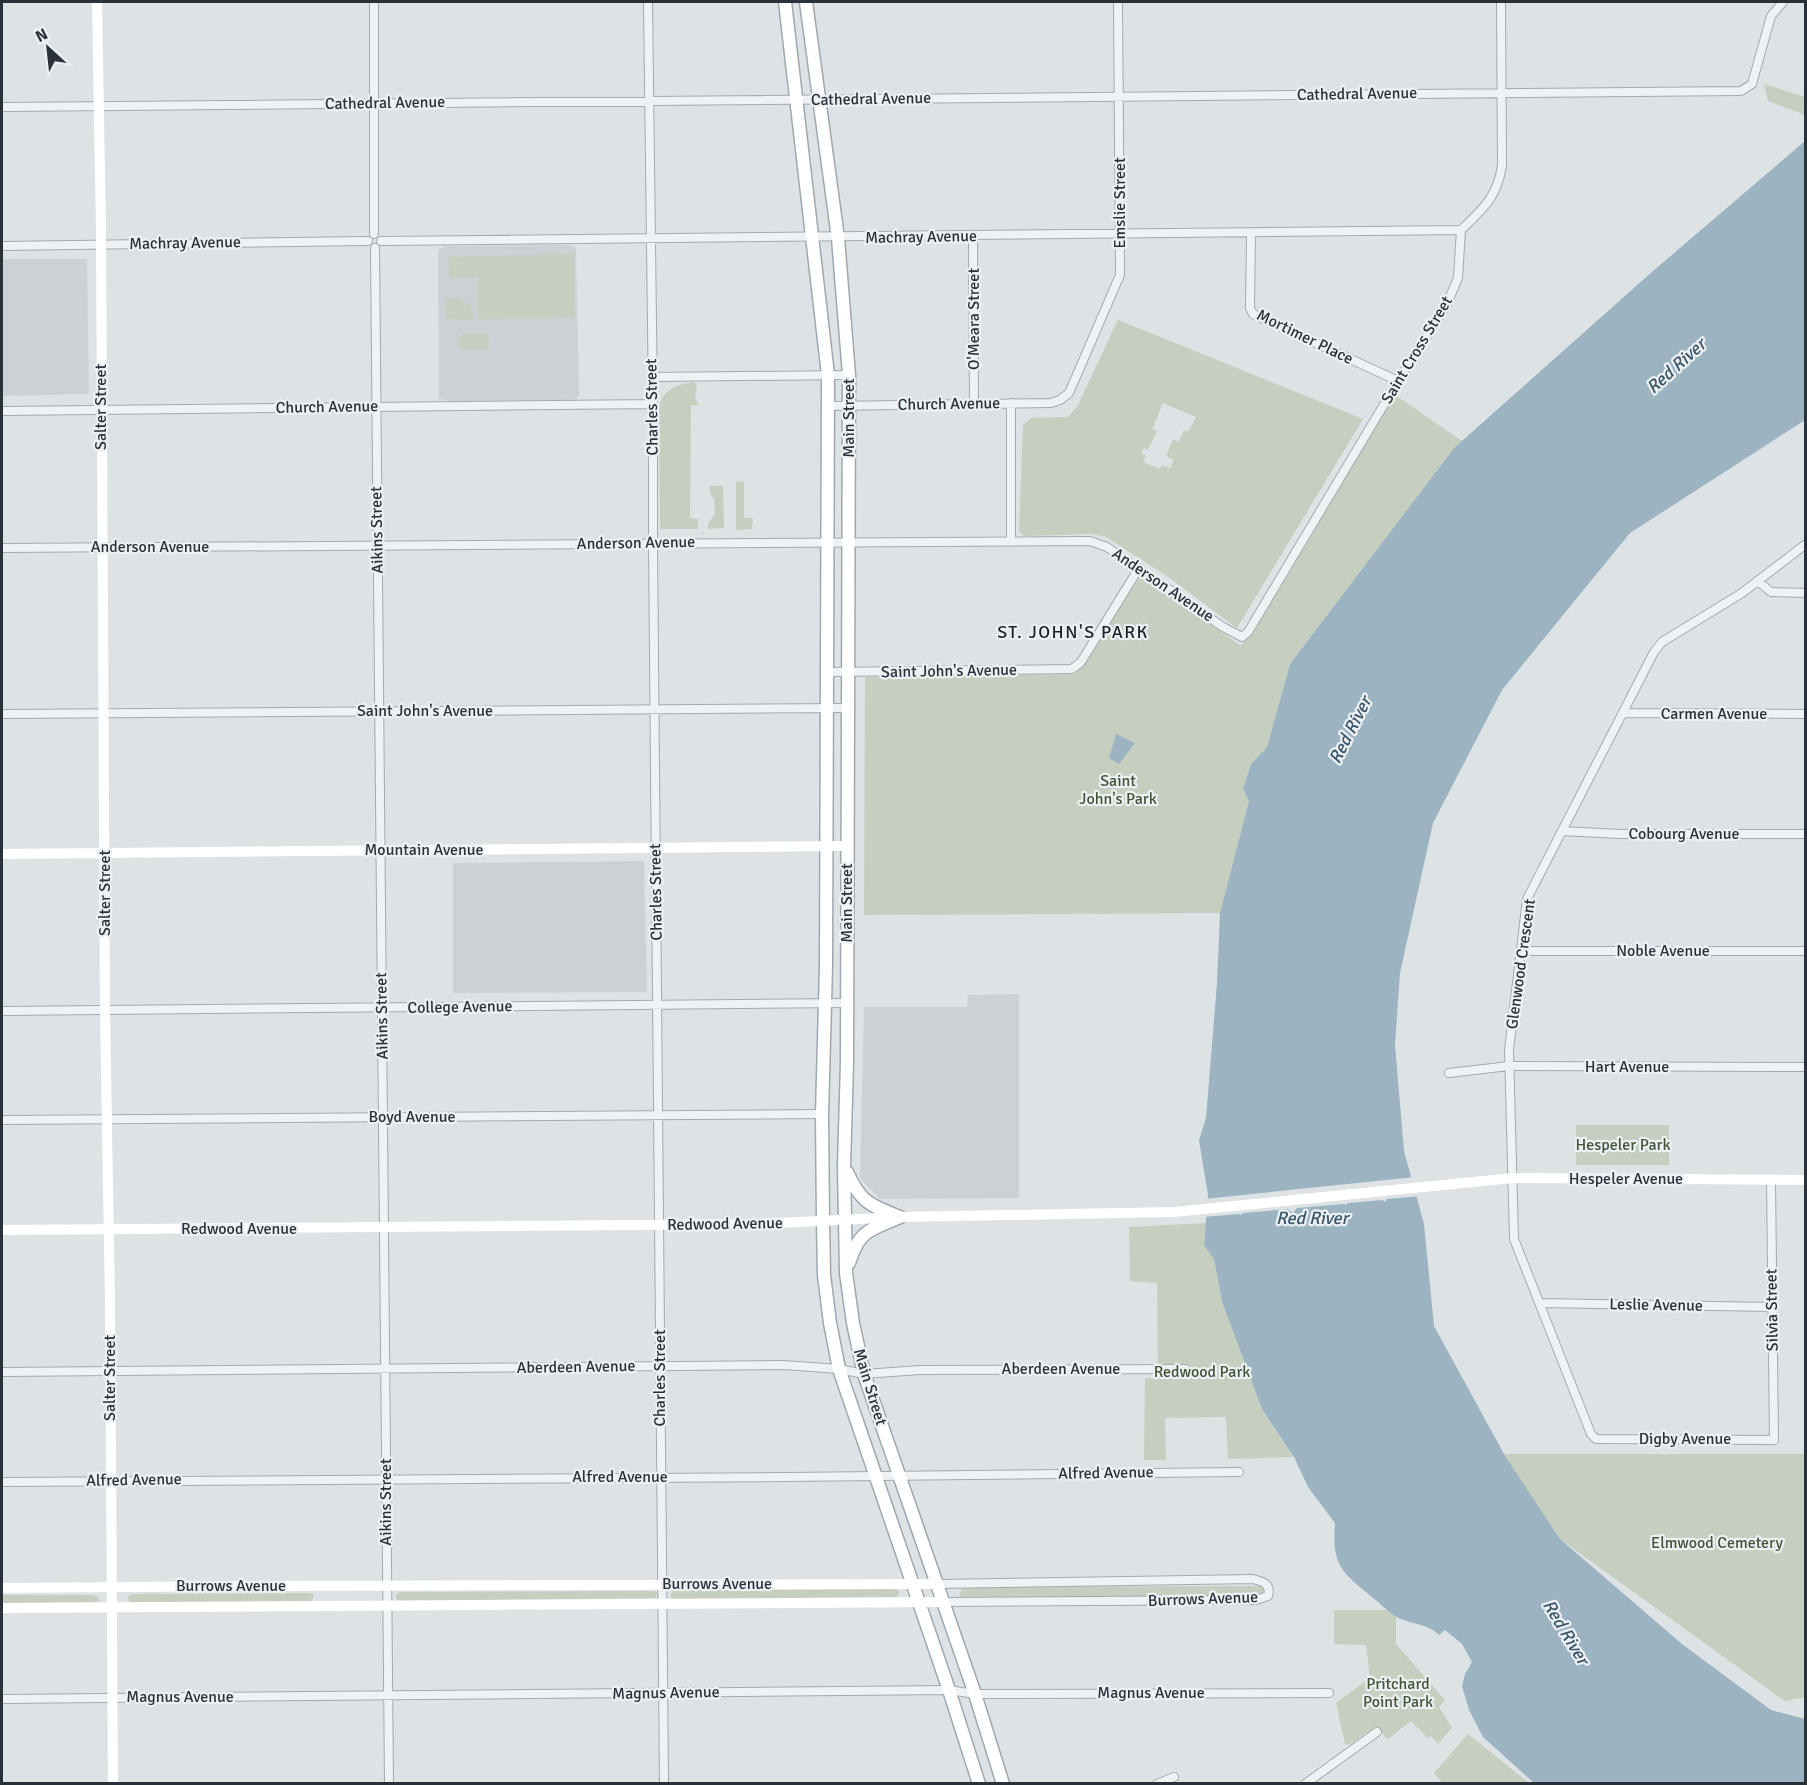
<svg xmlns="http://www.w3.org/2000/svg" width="1807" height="1785" viewBox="0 0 1807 1785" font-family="Signika,sans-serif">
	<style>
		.built { fill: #ccd1d6 }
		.green { fill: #c5cebf; fill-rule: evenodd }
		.water { fill: #9cb4c2 }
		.pier { fill: #dde2e5 }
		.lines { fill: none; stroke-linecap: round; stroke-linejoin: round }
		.street-casing { stroke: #a3aaae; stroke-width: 10 }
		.primary-casing { stroke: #9ea8b0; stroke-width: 15 }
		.street { stroke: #eff2f4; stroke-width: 8 }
		.secondary { stroke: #fff; stroke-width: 10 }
		.primary { stroke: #fff; stroke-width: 12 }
		.labels { text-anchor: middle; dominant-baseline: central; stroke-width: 4.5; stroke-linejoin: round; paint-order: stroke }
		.street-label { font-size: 16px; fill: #29323a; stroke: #ecf0f3 }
		.park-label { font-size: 16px; fill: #415437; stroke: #ecf0f3 }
		.water-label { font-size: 18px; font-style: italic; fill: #385569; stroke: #ecf0f3 }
		.neighbourhood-label { font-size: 18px; letter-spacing: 1.5px; fill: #1b232b; stroke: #ecf0f3 }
	</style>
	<rect width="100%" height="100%" fill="#dde2e5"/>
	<path class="built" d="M 569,245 L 575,247 L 576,251 L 579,394 L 577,398 L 573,400 L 448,401 L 439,398 L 438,250 L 445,246 Z
		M 2,259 L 87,259 L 89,394 L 2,396 Z
		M 644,861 L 647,992 L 453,993 L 453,863 Z
		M 1019,994 L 1019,1198 L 880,1199 L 860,1178 L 864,1007 L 967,1007 L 968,995 Z"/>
	<path class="green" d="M 1764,84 L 1805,97 L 1805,115 L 1768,101 Z
		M 574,254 L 575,318 L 478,319 L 477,277 L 449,277 L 449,257 Z
		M 452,298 C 463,298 474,305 474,317 L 468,320 L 446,319 L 445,300 Z
		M 1118,320 L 1363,419 L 1237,628 L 1167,576 L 1106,537 L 1092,534 L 1024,536 L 1019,531 L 1023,425 L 1031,418 L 1068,417 L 1077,407 ZM 1163,403 L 1196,417 L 1188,432 L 1184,430 L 1179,442 L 1173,439 L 1166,456 L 1174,460 L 1170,468 L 1162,465 L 1160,469 L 1143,462 L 1146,456 L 1141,453 L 1144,448 L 1148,450 L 1157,431 L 1152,429 Z
		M 463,333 L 488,333 L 489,349 L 460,349 L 459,338 Z
		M 693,382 L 697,385 L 695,398 L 699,405 L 691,405 L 690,518 L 698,519 L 698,529 L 660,529 L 659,408 C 663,389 676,385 693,382 Z
		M 1395,395 L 1462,441 L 1454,448 L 1290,664 L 1267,747 L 1251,764 L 1243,789 L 1249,801 L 1220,913 L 864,915 L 865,677 L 1075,674 L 1141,576 L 1241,646 Z
		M 744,481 L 744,518 L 753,518 L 752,529 L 736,530 L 736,482 Z
		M 709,486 L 723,486 L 724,528 L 708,529 L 708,523 L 715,514 L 714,498 L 712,498 Z
		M 1576,1125 L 1669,1125 L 1669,1165 L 1576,1165 Z
		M 1206,1223 L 1204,1245 L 1214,1259 L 1222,1302 L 1262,1409 L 1294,1457 L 1228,1459 L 1226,1417 L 1165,1418 L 1166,1460 L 1144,1460 L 1145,1378 L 1158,1378 L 1157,1283 L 1130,1281 L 1129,1227 Z
		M 1504,1454 L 1805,1454 L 1805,1697 L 1785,1701 L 1560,1539 Z
		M 1260,1586 L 1265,1589 L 1266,1592 L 1261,1596 L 965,1598 L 961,1597 L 959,1593 L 964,1587 Z
		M 896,1589 L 900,1592 L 897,1597 L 673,1599 L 670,1596 L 673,1590 Z
		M 653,1591 L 657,1592 L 656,1598 L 400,1601 L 397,1600 L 395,1596 L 400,1592 Z
		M 309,1593 L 314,1595 L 312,1601 L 132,1602 L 129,1601 L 127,1598 L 132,1594 Z
		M 2,1595 L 91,1595 L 99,1597 L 99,1601 L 92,1602 L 2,1603 Z
		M 1334,1610 L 1396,1610 L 1396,1644 L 1445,1700 L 1439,1707 L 1452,1728 L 1438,1744 L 1431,1736 L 1428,1738 L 1411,1721 L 1388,1739 L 1375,1727 L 1349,1745 L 1345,1744 L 1336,1703 L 1370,1678 L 1366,1645 L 1334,1644 Z
		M 1468,1734 L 1529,1783 L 1438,1783 L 1441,1781 L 1434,1773 Z"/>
	<path class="water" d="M 1805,141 L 1805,420 L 1630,533 L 1502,690 L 1433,823 L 1400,973 L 1395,1045 L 1404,1151 L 1424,1224 L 1434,1326 L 1504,1454 L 1560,1539 L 1682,1644 L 1771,1710 L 1805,1719 L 1805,1783 L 1534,1783 L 1483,1737 L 1469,1710 L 1462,1686 L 1465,1674 L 1472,1662 L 1462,1644 L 1445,1630 L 1439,1635 C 1427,1623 1412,1625 1397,1617 C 1388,1612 1380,1603 1372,1597 C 1340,1571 1332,1565 1335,1523 L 1308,1487 L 1294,1457 L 1262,1409 L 1222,1302 L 1214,1259 L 1204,1245 L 1208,1195 L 1199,1140 L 1206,1118 L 1217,983 L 1220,913 L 1249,801 L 1243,789 L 1251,764 L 1267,747 L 1290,664 L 1454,448 L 1653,271 Z
		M 1116,734 L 1135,743 L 1119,764 L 1109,758 Z"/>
	<path class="pier" d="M 1415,1177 L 1420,1196 L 1387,1199 L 1385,1202 L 1383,1200 L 1348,1203 L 1346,1205 L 1344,1204 L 1297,1208 L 1293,1213 L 1288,1209 L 1243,1213 L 1241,1215 L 1239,1214 L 1203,1217 L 1204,1199 Z"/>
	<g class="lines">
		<g class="street-casing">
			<path id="street" d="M 374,2 L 374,234
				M 648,2 L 653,404 L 653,543 L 664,1784
				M 2,107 L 1741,91 L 1752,84 L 1771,16 L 1783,2
				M 1251,233 L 1250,308 L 1253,314 L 1398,381
				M 973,236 L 974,402
				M 381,241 L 1461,230
				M 2,246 L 368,241
				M 375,248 L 389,1784
				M 652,377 L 849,375
				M 1011,403 L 1011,542
				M 828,406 L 1051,403 L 1060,400 L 1069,393 L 1120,275 L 1118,2
				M 2,411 L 653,404
				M 2,548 L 1090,541 L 1107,547 L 1223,627 L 1242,637 L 1248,632 L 1398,381 L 1447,304 L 1458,278 L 1461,230 C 1483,209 1498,196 1502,165 L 1501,2
				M 1758,581 L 1771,592 L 1806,593
				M 826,672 L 1072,669 L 1081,662 L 1139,568
				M 1623,713 L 1806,714
				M 2,714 L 848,708
				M 1562,831 L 1620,834 L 1806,834
				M 1521,951 L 1806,951
				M 2,1011 L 847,1003
				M 1449,1073 L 1509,1066 L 1806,1067
				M 2,1120 L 822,1114
				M 1771,1180 L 1774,1440 L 1596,1439 L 1591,1434 L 1514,1239 L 1509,1050 L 1527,899 L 1654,652 L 1662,642 L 1742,593 L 1806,544
				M 1540,1303 L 1772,1307
				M 2,1372 L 783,1365 L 839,1369 L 864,1374 L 920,1370 L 1185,1369
				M 2,1482 L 786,1477 L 1239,1472
				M 936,1584 L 1253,1579 C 1264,1582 1271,1584 1268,1596 L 1256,1600 L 943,1602
				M 2,1699 L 949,1690 L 975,1694 L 1329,1693
				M 1157,1784 L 1174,1777
				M 1305,1784 L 1377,1732"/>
		</g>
		<g class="primary-casing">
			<path id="primary" d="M 785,2 L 828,375 L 826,966 L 822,1114 L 823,1221 L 824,1275 L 830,1323 L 839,1369 L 949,1690 L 979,1784
				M 806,2 L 838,238 L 849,375 L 847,1062 L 844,1166 L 846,1273 L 853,1323 L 864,1374 L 975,1694 L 1003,1784
				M 847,1172 C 861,1203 870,1205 900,1217
				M 849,1263 C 859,1230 870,1230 900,1217"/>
		</g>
		<use href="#street" class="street"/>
		<path class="secondary" d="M 97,2 L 101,232 L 105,1010 L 110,1304 L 113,1784
			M 2,854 L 847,846
			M 2,1230 L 759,1224 L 900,1217 L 1174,1212 L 1513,1178 L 1806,1180
			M 2,1588 L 264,1586 L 936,1584
			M 2,1608 L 943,1602"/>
		<use href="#primary" class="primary"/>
	</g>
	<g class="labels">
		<g class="street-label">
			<text transform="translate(1357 94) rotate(-1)">Cathedral Avenue</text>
			<text transform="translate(871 99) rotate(-1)">Cathedral Avenue</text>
			<text transform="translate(385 103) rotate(-1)">Cathedral Avenue</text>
			<text transform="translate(1120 203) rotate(-90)">Emslie Street</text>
			<text transform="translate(921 237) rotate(-1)">Machray Avenue</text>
			<text transform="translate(185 243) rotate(-1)">Machray Avenue</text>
			<text transform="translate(974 319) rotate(-90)">O'Meara Street</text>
			<text transform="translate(1305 337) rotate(26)">Mortimer Place</text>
			<text transform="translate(1417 350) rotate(-59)">Saint Cross Street</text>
			<text transform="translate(949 404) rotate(-1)">Church Avenue</text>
			<text transform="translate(101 407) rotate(-90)">Salter Street</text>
			<text transform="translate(327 407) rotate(-1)">Church Avenue</text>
			<text transform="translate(652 407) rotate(-91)">Charles Street</text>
			<text transform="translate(849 418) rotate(-90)">Main Street</text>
			<text transform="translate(377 530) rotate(-91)">Aikins Street</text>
			<text transform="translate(636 543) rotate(-1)">Anderson Avenue</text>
			<text x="150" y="547">Anderson Avenue</text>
			<text transform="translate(1163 585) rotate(34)">Anderson Avenue</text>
			<text transform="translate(949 671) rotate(-1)">Saint John's Avenue</text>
			<text x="425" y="711">Saint John's Avenue</text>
			<text x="1714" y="714">Carmen Avenue</text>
			<text x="1684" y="834">Cobourg Avenue</text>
			<text x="424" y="850">Mountain Avenue</text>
			<text transform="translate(656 892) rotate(-91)">Charles Street</text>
			<text transform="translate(105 893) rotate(-90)">Salter Street</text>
			<text transform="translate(847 903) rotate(-90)">Main Street</text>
			<text x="1663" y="951">Noble Avenue</text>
			<text transform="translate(1521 964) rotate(-82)">Glenwood Crescent</text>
			<text transform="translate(460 1007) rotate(-1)">College Avenue</text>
			<text transform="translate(382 1016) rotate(-91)">Aikins Street</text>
			<text x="1627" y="1067">Hart Avenue</text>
			<text x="412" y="1117">Boyd Avenue</text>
			<text x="1626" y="1179">Hespeler Avenue</text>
			<text transform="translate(725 1224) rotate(-1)">Redwood Avenue</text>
			<text x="239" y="1229">Redwood Avenue</text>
			<text transform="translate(1656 1305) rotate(1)">Leslie Avenue</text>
			<text transform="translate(1772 1310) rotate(-91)">Silvia Street</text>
			<text transform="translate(576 1367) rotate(-1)">Aberdeen Avenue</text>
			<text x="1061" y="1369">Aberdeen Avenue</text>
			<text transform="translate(110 1378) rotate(-90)">Salter Street</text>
			<text transform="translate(660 1378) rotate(-90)">Charles Street</text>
			<text transform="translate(870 1387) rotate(73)">Main Street</text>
			<text x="1685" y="1439">Digby Avenue</text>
			<text transform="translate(1106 1473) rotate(-1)">Alfred Avenue</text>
			<text x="620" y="1477">Alfred Avenue</text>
			<text transform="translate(134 1480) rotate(-1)">Alfred Avenue</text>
			<text transform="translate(386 1502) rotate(-90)">Aikins Street</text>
			<text x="717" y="1584">Burrows Avenue</text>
			<text x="231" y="1586">Burrows Avenue</text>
			<text transform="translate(1203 1599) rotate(-2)">Burrows Avenue</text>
			<text transform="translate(666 1693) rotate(-1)">Magnus Avenue</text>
			<text x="1151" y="1693">Magnus Avenue</text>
			<text x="180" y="1697">Magnus Avenue</text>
		</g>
		<g class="park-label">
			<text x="1118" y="781">Saint<tspan x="1118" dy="18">John's Park</tspan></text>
			<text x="1623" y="1145">Hespeler Park</text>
			<text x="1202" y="1372">Redwood Park</text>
			<text x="1717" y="1543">Elmwood Cemetery</text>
			<text x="1398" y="1684">Pritchard<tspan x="1398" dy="18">Point Park</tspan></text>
		</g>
		<g class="water-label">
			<text transform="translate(1676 366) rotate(-42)">Red River</text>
			<text transform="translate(1350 730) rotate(-63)">Red River</text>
			<text x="1312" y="1218">Red River</text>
			<text transform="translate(1566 1632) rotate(59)">Red River</text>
		</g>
		<g class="neighbourhood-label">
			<text x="1073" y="632">ST. JOHN'S PARK</text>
		</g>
	</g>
	<rect width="1807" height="1785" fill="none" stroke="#29323a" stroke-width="6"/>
	<g transform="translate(48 48) rotate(333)" stroke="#ecf0f3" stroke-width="4.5" paint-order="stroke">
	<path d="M0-4.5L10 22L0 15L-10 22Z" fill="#29323a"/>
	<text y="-9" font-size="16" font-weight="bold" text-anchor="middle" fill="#29323a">N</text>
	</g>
</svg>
